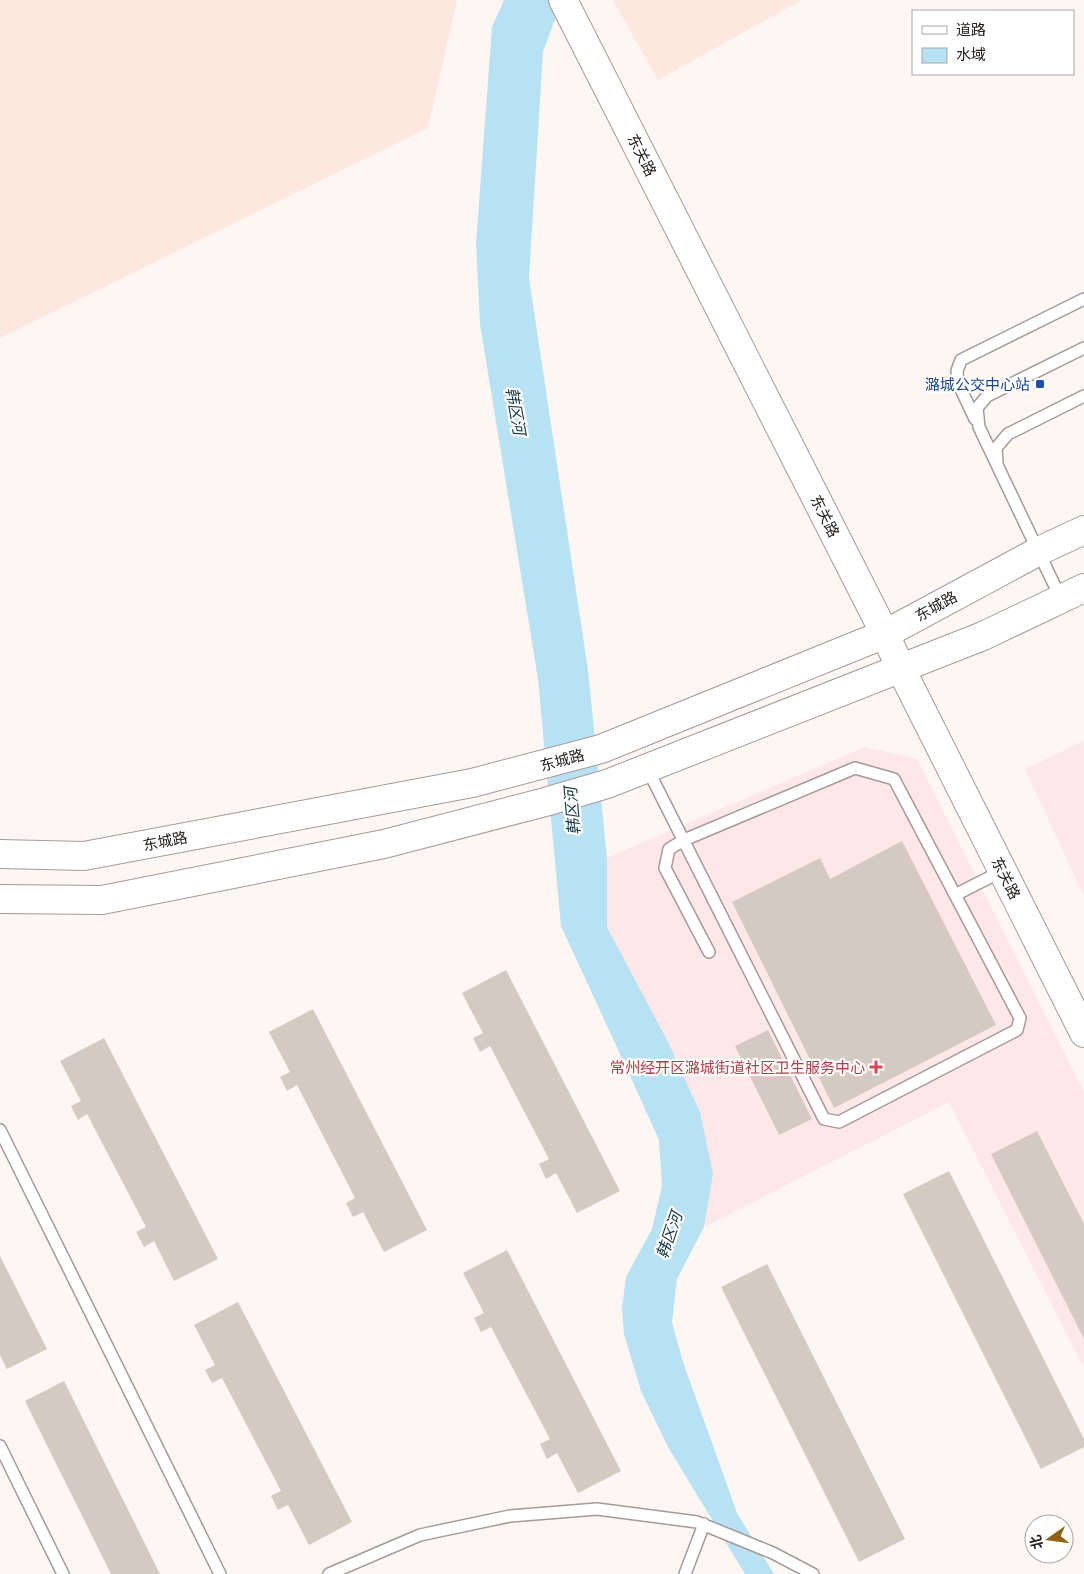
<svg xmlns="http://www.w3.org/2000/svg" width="1084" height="1574" viewBox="0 0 1084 1574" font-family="Ubuntu,'Noto Sans SC',sans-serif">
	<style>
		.commercial { fill: #fde8e8 }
		.built { fill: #fde8df }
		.medical { fill: #fee8e7 }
		.water { fill: #b6e2f3 }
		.building { fill: #d4cac2 }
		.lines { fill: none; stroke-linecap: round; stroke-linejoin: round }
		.service-casing { stroke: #a69a95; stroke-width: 14 }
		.tertiary-casing { stroke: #a69a95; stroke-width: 30 }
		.secondary-casing { stroke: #a69a95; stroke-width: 30 }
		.service { stroke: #fff; stroke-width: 11 }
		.tertiary { stroke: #fff; stroke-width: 28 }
		.secondary { stroke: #fff; stroke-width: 28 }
		.transit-dot { fill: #1a4fb4; stroke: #fff; stroke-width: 2 }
		.health-dot { fill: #e0444e; stroke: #fff; stroke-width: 2 }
		.labels { text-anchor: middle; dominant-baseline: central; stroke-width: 4.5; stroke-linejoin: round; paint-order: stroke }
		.street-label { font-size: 15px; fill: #26221f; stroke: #fff }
		.transit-label { font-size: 15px; fill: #164399; stroke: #fff; text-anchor: end }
		.health-label { font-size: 15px; fill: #be3a42; stroke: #fff; text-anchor: end }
		.water-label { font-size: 16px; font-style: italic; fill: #113845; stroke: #fff }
	</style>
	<rect width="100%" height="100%" fill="#fdf6f2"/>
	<path class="commercial" d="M 1084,741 L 1084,896 L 1025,769 Z"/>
	<path class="built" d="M 0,0 L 457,0 L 428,128 L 0,338 Z
		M 613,0 L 802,0 L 658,80 Z"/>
	<path class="medical" d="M 865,747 L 917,759 L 1084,1092 L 1084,1368 L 949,1102 L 704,1227 L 713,1174 L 607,927 L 607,858 Z"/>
	<path class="water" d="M 504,0 L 562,0 L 543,52 L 529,278 L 588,670 L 607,858 L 607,927 L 668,1042 L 700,1112 L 713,1174 L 704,1227 L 677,1279 L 672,1322 L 683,1362 L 737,1513 L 774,1574 L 745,1574 L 668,1447 L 641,1391 L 624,1334 L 622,1308 L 626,1277 L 652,1229 L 662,1186 L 659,1140 L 627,1069 L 561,926 L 538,679 L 480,324 L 476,244 L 492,27 Z"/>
	<path class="building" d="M 902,841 L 996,1025 L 834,1108 L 732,902 L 820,858 L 830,879 Z
		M 506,970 L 620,1191 L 577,1213 L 556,1173 L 546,1179 L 539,1164 L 549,1159 L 490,1046 L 480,1052 L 473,1038 L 483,1033 L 462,993 Z
		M 313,1009 L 427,1230 L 384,1252 L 363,1212 L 353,1217 L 346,1203 L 355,1198 L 297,1085 L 287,1091 L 280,1077 L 290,1072 L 269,1032 Z
		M 768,1030 L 812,1119 L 779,1135 L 735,1046 Z
		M 104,1038 L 218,1259 L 174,1281 L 154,1241 L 144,1247 L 136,1232 L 146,1227 L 87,1114 L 78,1120 L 71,1106 L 81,1101 L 60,1061 Z
		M 1037,1131 L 1084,1224 L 1084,1339 L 991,1154 Z
		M 949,1171 L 1084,1439 L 1084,1447 L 1041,1469 L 903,1194 Z
		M 507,1250 L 621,1471 L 578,1493 L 557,1453 L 547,1459 L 540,1444 L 550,1439 L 491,1327 L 481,1332 L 474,1318 L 484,1313 L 463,1273 Z
		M 0,1256 L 47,1349 L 7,1369 L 0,1355 Z
		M 767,1264 L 905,1539 L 859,1562 L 721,1287 Z
		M 238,1302 L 352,1522 L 309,1545 L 288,1505 L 278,1510 L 271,1496 L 281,1491 L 222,1378 L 212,1383 L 205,1370 L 215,1365 L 194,1325 Z
		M 64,1381 L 160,1574 L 111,1574 L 25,1401 Z"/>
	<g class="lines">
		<g class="service-casing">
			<path id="service" d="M 975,419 L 958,383 L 957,371 L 961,360 L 1084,299
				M 997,462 L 996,448 L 1008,434 L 1084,396
				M 1061,599 L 979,427 L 977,408 L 987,396 L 1084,348
				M 647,768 L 824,1119 L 839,1122 L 1017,1030 L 1020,1018 L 894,779 L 855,768 L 684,840 L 669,849 L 665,868 L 709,952
				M 955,895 L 1002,871
				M 0,1130 L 220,1574
				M 0,1446 L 63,1574
				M 329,1574 L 420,1535 L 510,1516 L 597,1509 L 697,1522 L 773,1553 L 813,1574
				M 685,1574 L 704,1524"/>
		</g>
		<g class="tertiary-casing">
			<path id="tertiary" d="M 563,0 L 885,634 L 901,669 L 1084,1033"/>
		</g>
		<g class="secondary-casing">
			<path id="secondary" d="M 0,854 L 84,856 L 472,783 L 601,749 L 885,634 L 1039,551 L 1084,530
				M 0,899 L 102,900 L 384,844 L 545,802 L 607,784 L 983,636 L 1084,588"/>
		</g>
		<use href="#service" class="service"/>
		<use href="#tertiary" class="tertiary"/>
		<use href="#secondary" class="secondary"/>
	</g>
	<rect class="transit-dot" x="1035" y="379" width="10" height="10" rx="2.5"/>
	<path class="health-dot" d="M873.5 1059.5h5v5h5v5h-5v5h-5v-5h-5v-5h5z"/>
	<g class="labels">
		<g class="street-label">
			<text transform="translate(642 155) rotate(63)">东关路</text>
			<text transform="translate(825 516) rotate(63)">东关路</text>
			<text transform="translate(936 606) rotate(-29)">东城路</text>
			<text transform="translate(562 760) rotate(-15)">东城路</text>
			<text transform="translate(165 841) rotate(-11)">东城路</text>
			<text transform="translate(1006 878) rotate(63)">东关路</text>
		</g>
		<g class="transit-label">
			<text x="1030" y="384">潞城公交中心站</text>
		</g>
		<g class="health-label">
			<text x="865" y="1067">常州经开区潞城街道社区卫生服务中心</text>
		</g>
		<g class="water-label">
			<text transform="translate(516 411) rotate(80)">韩区河</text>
			<text transform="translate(572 811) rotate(-95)">韩区河</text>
			<text transform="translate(669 1235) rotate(-71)">韩区河</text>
		</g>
	</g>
	<rect x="912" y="10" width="162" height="65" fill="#ffffff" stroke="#a8a7a5"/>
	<rect x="922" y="26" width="25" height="8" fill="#ffffff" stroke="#a8a7a5"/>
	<text x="956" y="35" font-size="15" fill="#26221f">道路</text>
	<rect x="922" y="48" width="25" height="15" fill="#b6e2f3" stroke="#a8a7a5"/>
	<text x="956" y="60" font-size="15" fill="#26221f">水域</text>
	<g transform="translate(1049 1539) rotate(256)"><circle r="24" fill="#ffffff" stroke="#a8a7a5"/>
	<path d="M0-4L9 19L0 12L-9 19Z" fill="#926210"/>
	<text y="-8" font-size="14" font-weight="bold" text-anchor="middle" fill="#26221f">北</text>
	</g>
</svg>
